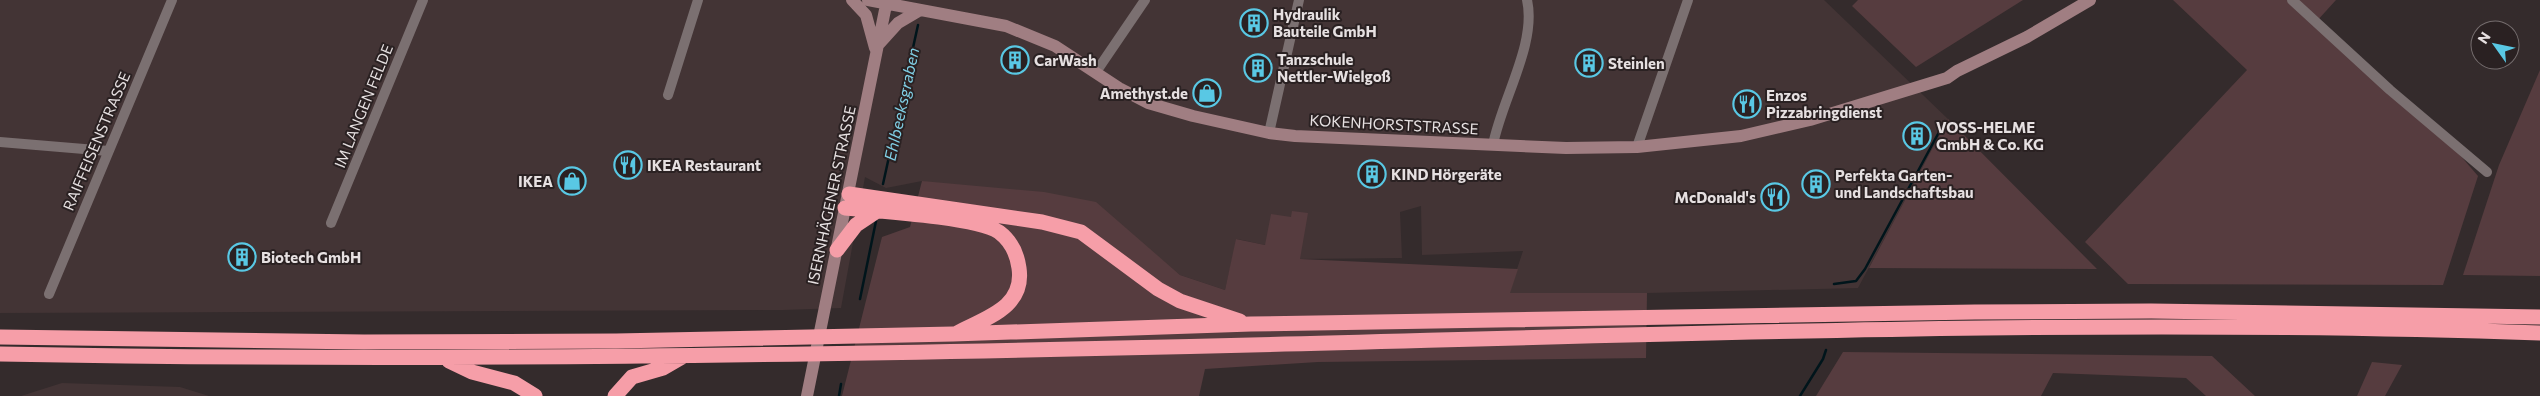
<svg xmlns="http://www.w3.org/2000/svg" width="2540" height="396" viewBox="0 0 2540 396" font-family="Commissioner,sans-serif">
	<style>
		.built { fill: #433435 }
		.green { fill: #563c3f }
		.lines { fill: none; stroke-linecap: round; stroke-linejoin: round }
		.stream { stroke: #00151b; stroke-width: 2.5 }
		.street { stroke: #7b7071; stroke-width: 10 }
		.secondary { stroke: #a07e82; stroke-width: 12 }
		.highway { stroke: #f69ea8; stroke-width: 15 }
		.labels { text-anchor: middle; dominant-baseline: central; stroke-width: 4; stroke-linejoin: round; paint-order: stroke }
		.poi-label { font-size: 15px; font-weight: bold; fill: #e6e0e1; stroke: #2a2122; text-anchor: start }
		.street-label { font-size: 15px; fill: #e6e0e1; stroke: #2a2122 }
		.water-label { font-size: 16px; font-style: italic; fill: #81d0e6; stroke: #2a2122 }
	</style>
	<rect width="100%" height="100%" fill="#342b2c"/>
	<path class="built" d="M 0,0 L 1824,0 L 1948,119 L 1858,288 L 1647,293 L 1509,293 L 1523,251 L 1422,255 L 1421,206 L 1400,212 L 1402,258 L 1299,259 L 1291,217 L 1265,245 L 1237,239 L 1225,290 L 1180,275 L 1133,236 L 922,181 L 886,188 L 865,177 L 841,308 L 783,310 L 0,313 Z
		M 62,383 L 180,387 L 209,396 L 21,396 Z"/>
	<path class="green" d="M 1858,0 L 2023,0 L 1916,67 L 1852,6 Z
		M 2173,0 L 2336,0 L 2316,22 L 2459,154 L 2478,176 L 2443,285 L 2128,284 L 2085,242 L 2247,70 Z
		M 2540,70 L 2540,276 L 2463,275 L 2499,165 Z
		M 1948,119 L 2097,269 L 1869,268 Z
		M 922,181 L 1044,192 L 1096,202 L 1180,275 L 1225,290 L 1236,239 L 1265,245 L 1271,214 L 1291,217 L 1292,211 L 1308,213 L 1300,259 L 1518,269 L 1510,293 L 1647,293 L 1646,358 L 1318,362 L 1205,369 L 1199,396 L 842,396 L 882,237 L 910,227 Z
		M 1843,352 L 2212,356 L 2255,396 L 2206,396 L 2186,378 L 2053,373 L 2041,396 L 1816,396 Z
		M 2372,362 L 2402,365 L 2385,396 L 2357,396 Z"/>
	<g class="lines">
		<path class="stream" d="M 883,184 L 918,25
			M 1834,284 L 1856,281 L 1865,269 L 1945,121
			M 860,299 L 876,221
			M 839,396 L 841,384
			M 1800,396 L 1823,359 L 1826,350"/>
		<path class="street" d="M 2292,0 L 2390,90 L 2487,172
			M 1096,72 L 1145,0
			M 668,95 L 698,0
			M 1269,133 L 1299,0
			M 0,142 L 108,151
			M 1493,145 C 1501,101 1537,44 1527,0
			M 1637,147 L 1688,0
			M 331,223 L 423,0
			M 49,294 L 172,0"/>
		<path class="secondary" d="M 852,0 L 866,15 L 875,48
			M 868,0 L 1006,26 L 1055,46 L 1119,88 L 1148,103 L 1193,116 L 1269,133 L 1295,136 L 1566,148 L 1637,147 L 1741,136 L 1810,120 L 1947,78 L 1957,71 L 2027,37 L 2090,0
			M 879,44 L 898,23 L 920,10
			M 807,396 L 887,0"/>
		<path class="highway" d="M 849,194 L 1042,222 L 1081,232 L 1158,289 L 1180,301 L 1240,321
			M 845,208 C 877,211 976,217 999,232 C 1011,241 1017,253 1019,268 C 1025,308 985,318 957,333
			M 837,250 L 856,225 L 877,211
			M 0,337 L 364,342 L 616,341 L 953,334 L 1251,324 L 1975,312 L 2151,311 L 2540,317
			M 0,354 C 417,362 834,355 1251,345 C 1680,334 2111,318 2540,333
			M 449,361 L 472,372 L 514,383 L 535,396
			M 615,396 L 632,377 L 663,368 L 682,357"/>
	</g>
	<defs>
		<g id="building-ring" transform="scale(1.4375)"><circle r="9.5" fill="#2a2122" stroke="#59c8e4" stroke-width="1.5"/><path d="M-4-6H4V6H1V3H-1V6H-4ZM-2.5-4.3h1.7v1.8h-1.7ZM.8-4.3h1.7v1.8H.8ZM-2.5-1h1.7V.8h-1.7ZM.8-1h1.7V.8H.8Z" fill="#59c8e4"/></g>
		<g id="shop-ring" transform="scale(1.4375)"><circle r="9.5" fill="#2a2122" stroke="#59c8e4" stroke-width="1.5"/><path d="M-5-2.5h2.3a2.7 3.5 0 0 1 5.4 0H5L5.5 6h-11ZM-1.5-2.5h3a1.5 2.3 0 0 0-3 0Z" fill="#59c8e4"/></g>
		<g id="restaurant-ring" transform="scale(1.4375)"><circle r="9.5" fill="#2a2122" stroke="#59c8e4" stroke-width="1.5"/><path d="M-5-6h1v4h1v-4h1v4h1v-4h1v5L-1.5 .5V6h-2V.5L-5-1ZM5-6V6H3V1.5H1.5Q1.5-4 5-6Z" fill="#59c8e4"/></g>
	</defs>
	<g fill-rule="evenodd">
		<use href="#building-ring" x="1254" y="23"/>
		<use href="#building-ring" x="1015" y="60"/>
		<use href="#building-ring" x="1589" y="63"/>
		<use href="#building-ring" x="1258" y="68"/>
		<use href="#shop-ring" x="1207" y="93"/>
		<use href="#restaurant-ring" x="1747" y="104"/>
		<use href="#building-ring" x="1917" y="136"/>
		<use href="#restaurant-ring" x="628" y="165"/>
		<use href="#building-ring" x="1372" y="174"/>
		<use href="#shop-ring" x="572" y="181"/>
		<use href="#building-ring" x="1816" y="184"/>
		<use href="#restaurant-ring" x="1775" y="197"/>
		<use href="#building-ring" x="242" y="257"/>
	</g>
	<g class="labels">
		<g class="poi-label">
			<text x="1273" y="14">Hydraulik<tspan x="1273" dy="17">Bauteile GmbH</tspan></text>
			<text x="1277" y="59">Tanzschule<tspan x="1277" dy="17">Nettler-Wielgoß</tspan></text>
			<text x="1034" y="60">CarWash</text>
			<text x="1608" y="63">Steinlen</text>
			<text x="1188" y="93" text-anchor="end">Amethyst.de</text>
			<text x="1766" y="95">Enzos<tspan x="1766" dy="17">Pizzabringdienst</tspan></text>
			<text x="1936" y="127">VOSS-HELME<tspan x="1936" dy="17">GmbH &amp; Co. KG</tspan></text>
			<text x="647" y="165">IKEA Restaurant</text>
			<text x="1391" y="174">KIND Hörgeräte</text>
			<text x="1835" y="175">Perfekta Garten-<tspan x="1835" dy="17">und Landschaftsbau</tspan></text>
			<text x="553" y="181" text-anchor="end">IKEA</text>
			<text x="1756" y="197" text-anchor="end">McDonald's</text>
			<text x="261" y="257">Biotech GmbH</text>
		</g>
		<g class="street-label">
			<text transform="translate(363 106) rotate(-68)">IM LANGEN FELDE</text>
			<text transform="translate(1394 124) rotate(3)">KOKENHORSTSTRASSE</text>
			<text transform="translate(96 141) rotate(-67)">RAIFFEISENSTRASSE</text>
			<text transform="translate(831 195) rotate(-78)">ISERNHÄGENER STRASSE</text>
		</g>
		<g class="water-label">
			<text transform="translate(901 104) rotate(-78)">Ehlbeeksgraben</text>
		</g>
	</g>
	<g transform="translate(2495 45) rotate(303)"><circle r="24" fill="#2a2122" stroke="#756d6e"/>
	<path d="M0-4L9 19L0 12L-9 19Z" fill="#59c8e4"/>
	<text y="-8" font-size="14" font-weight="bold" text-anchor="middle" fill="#e6e0e1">N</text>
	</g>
</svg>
